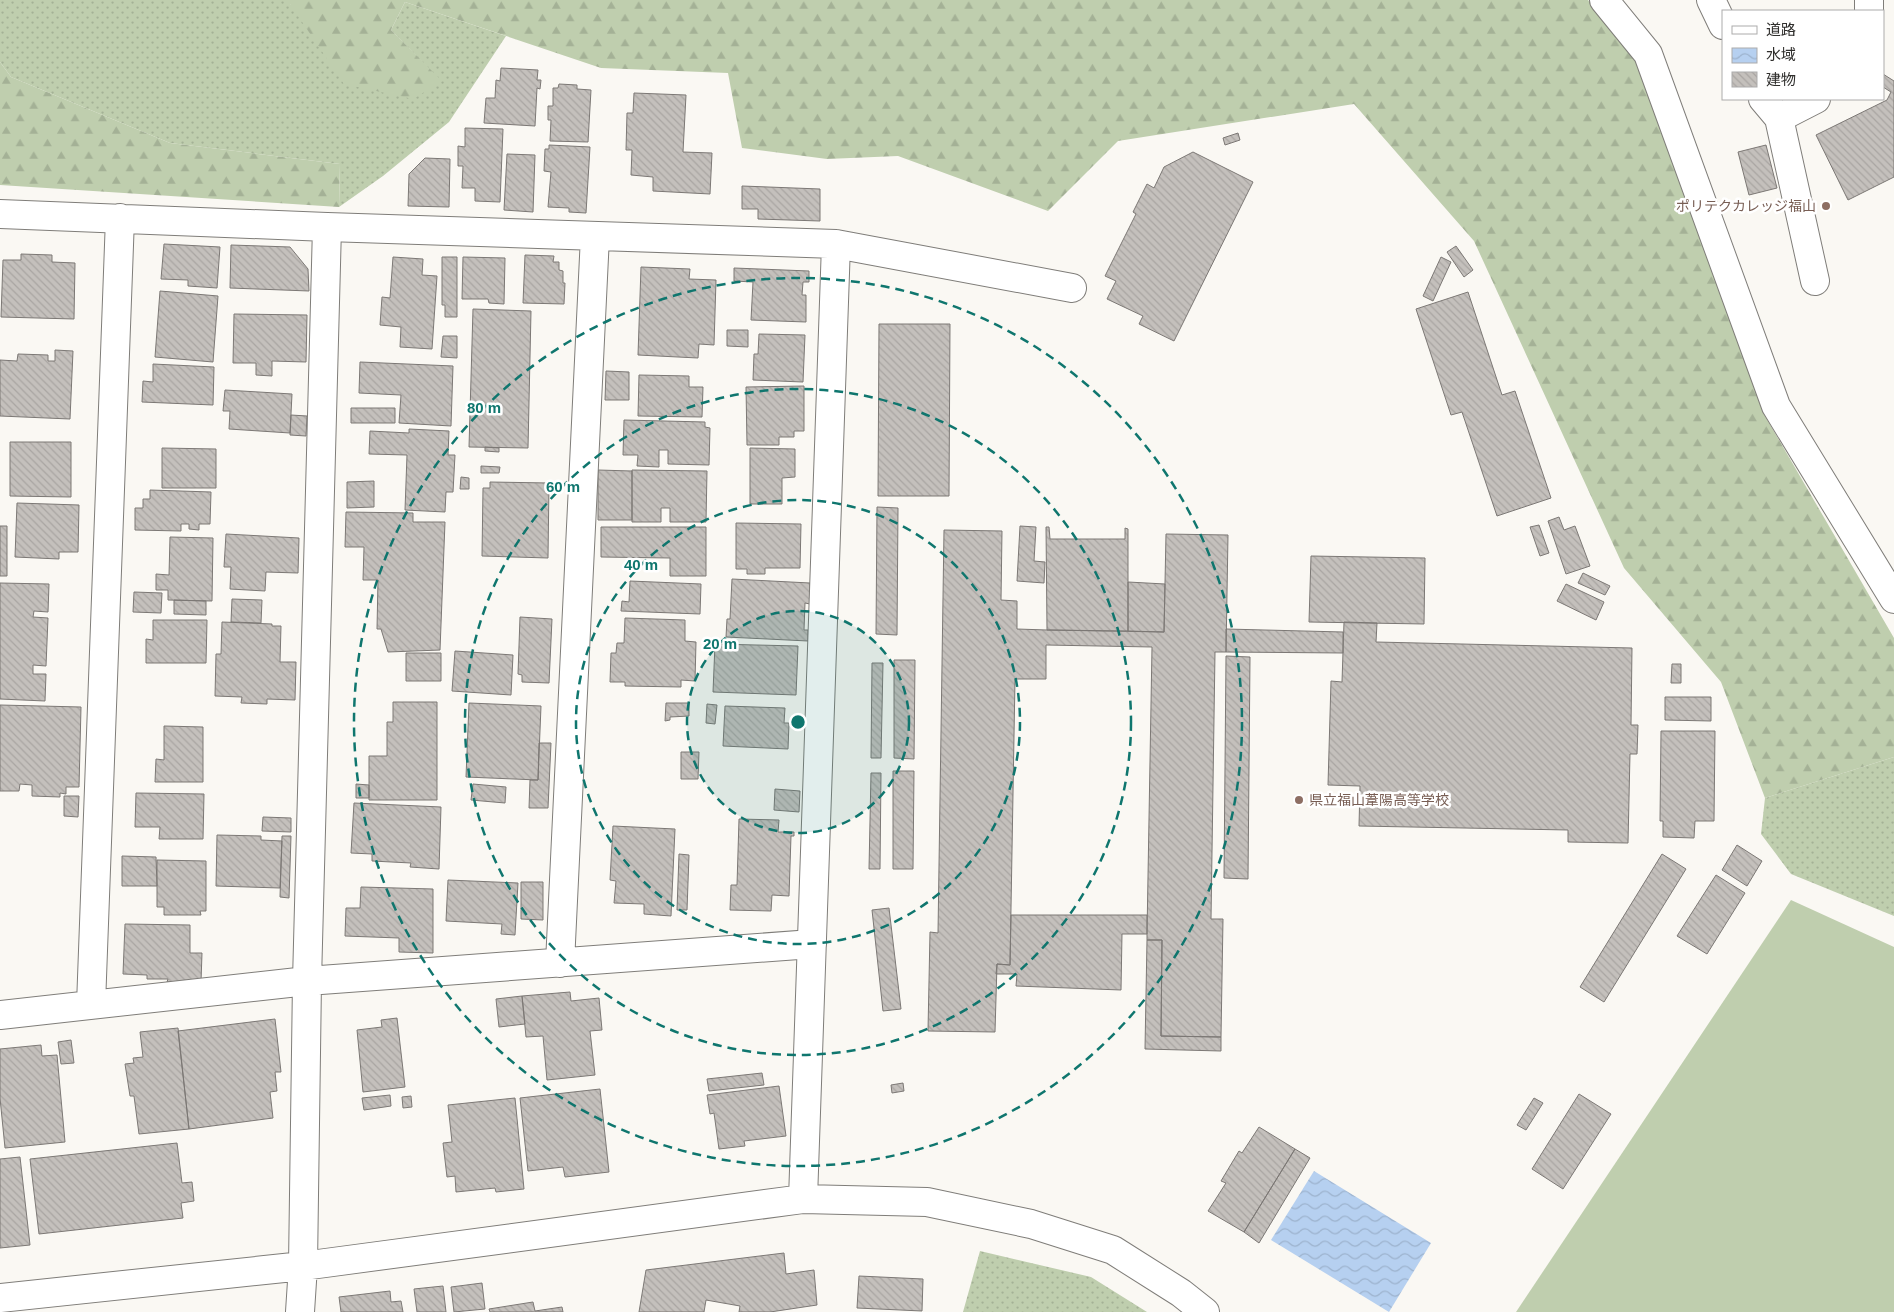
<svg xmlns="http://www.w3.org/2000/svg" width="1894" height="1312" viewBox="0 0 1894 1312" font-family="Helvetica,'Noto Sans JP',sans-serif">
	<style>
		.grass { fill: url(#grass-dots) }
		.forest { fill: url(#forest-firs) }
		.garden { fill: #bfceae }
		.water { fill: url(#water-waves) }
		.building { fill: url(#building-back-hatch); stroke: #7c7875 }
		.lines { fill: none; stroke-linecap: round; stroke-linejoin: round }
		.minor-casing { stroke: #7f7d79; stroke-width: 30 }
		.minor { stroke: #fff; stroke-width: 28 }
		.ring { fill: none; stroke: #0f766e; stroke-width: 2.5; stroke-dasharray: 9 6 }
		.education-dot { fill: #8d6e63; stroke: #fff; stroke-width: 2 }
		.labels { text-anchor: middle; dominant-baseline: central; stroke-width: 5; stroke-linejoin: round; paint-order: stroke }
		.education-label { font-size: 14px; fill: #785e54; stroke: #fff; text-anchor: end }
		.centre { fill: #0f766e; stroke: #fff; stroke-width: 2.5 }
		.ring-label { font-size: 15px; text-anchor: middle; font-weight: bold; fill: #0f766e; stroke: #fff; stroke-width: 5; stroke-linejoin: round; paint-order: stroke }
	</style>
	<defs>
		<pattern id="grass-dots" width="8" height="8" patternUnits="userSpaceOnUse" patternTransform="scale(1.25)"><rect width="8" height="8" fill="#bfceae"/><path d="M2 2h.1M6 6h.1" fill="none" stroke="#a4b196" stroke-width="1.8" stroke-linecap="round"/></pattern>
		<pattern id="forest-firs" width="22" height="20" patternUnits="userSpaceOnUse" patternTransform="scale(1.25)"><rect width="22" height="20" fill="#bfceae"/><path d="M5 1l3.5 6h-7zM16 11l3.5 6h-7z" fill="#a4b196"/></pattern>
		<pattern id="water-waves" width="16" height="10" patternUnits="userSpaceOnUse" patternTransform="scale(1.25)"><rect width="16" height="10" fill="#b6d0f0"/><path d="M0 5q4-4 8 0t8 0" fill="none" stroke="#9db3ce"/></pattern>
		<pattern id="building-back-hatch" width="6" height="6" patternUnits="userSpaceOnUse" patternTransform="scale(1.25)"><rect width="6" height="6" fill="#c4c0bc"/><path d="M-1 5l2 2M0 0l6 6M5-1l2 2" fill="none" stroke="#a9a5a2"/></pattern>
	</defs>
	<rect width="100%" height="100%" fill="#faf8f3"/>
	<path class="grass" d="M 0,0 L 290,0 L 290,4 L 441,81 L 391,30 L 405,2 L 506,36 L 449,122 L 383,176 L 339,207 L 340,164 L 170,143 L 11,77 L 0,62 Z
		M 1894,757 L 1894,916 L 1791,874 L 1761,834 L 1765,798 Z
		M 980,1251 L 1091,1277 L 1147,1312 L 963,1312 Z"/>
	<path class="forest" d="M 290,0 L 1588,0 L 1640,65 L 1765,416 L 1894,638 L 1894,757 L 1765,798 L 1721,682 L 1624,568 L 1474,241 L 1354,104 L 1118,141 L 1048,211 L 898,156 L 827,159 L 742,148 L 728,73 L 601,68 L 405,2 L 391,30 L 442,81 L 413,99 L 344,84 L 290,4 Z
		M 0,62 L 11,77 L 170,143 L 340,164 L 339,207 L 0,185 Z"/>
	<path class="garden" d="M 1791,900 L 1894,947 L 1894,1312 L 1516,1312 Z"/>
	<path class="water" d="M 1314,1171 L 1431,1243 L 1389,1312 L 1271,1240 Z"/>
	<path class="building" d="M 501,68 L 538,70 L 537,80 L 541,80 L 540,89 L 537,88 L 535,126 L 484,123 L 486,98 L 495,98 L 496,80 L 500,81 Z
		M 1883,74 L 1894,81 L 1894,177 L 1848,200 L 1816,135 L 1887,100 L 1891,92 L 1883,87 Z
		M 559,84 L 577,85 L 577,89 L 591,90 L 588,142 L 550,141 L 551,120 L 548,120 L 548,106 L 553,106 L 553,88 L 558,88 Z
		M 634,93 L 686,95 L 683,152 L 712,153 L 710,194 L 653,191 L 653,177 L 631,175 L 632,150 L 626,150 L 627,113 L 633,113 Z
		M 465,128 L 503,129 L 500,202 L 475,201 L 475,188 L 462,188 L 463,166 L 458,166 L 458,146 L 465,147 Z
		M 1238,133 L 1240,140 L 1225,145 L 1223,138 Z
		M 549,145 L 590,147 L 586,213 L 569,212 L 569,208 L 548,207 L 551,172 L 544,171 L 545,149 L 549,149 Z
		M 1766,145 L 1777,188 L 1749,195 L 1738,152 Z
		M 1193,152 L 1253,182 L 1174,341 L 1139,324 L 1143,316 L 1107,299 L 1116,281 L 1105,276 L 1136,214 L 1133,212 L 1147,184 L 1154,188 L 1164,167 Z
		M 507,154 L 535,155 L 533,212 L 504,210 Z
		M 425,158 L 450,159 L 449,207 L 408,206 L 409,174 Z
		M 742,186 L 820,189 L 820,221 L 758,219 L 758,209 L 742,209 Z
		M 164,244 L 220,247 L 217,288 L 188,286 L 188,280 L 161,279 Z
		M 231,245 L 290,247 L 308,269 L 309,291 L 230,288 Z
		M 1456,246 L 1473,270 L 1464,277 L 1447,252 Z
		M 21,254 L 52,255 L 52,262 L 75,263 L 74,319 L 1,317 L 3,260 L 21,260 Z
		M 525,255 L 554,256 L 553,262 L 559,262 L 559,270 L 563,271 L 563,283 L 565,283 L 564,304 L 523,303 Z
		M 393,257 L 423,259 L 422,275 L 437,276 L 432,349 L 400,347 L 401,327 L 380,325 L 382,297 L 390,298 Z
		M 442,257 L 457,257 L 457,317 L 445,317 L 445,305 L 442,305 Z
		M 463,257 L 505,258 L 504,304 L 489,303 L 488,299 L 462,299 Z
		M 1441,257 L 1451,262 L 1433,301 L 1423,296 Z
		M 641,267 L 690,269 L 689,279 L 716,280 L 714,345 L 699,344 L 698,358 L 638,355 Z
		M 734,268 L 809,271 L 809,282 L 803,282 L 802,295 L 806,295 L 806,322 L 751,320 L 753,282 L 734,281 Z
		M 160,291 L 218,296 L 213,362 L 155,357 Z
		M 1468,292 L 1502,395 L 1515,391 L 1551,498 L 1497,516 L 1462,412 L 1451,415 L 1416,309 Z
		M 473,309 L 531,311 L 528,448 L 469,447 Z
		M 234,314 L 307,315 L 306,362 L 272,361 L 272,376 L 256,375 L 256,363 L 233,363 Z
		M 879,324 L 950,324 L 949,496 L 878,496 Z
		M 727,330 L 748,330 L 748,347 L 727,346 Z
		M 759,334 L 805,335 L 803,382 L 753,380 L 754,354 L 758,354 Z
		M 443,336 L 457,336 L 457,358 L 441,357 Z
		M 55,350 L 73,351 L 70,419 L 0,416 L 0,360 L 17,361 L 18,354 L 48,355 L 48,361 L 55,361 Z
		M 360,362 L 453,366 L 451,426 L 399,423 L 401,395 L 359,393 Z
		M 153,364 L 214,367 L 213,405 L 142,402 L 143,381 L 153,382 Z
		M 606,371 L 629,372 L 629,400 L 605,400 Z
		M 639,375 L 689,376 L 689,387 L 703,387 L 702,417 L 638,416 Z
		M 804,386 L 804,431 L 794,431 L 794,437 L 779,437 L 779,445 L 747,445 L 746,387 Z
		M 225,390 L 292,394 L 290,433 L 229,429 L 230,411 L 223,411 Z
		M 351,408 L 395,408 L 395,423 L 351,423 Z
		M 291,415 L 307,416 L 306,436 L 290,435 Z
		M 624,420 L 705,422 L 705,427 L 710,428 L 709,465 L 668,464 L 668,450 L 659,450 L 659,467 L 637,466 L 638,455 L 623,455 Z
		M 409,429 L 449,431 L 448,455 L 455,455 L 453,492 L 446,492 L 445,512 L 405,510 L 407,455 L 369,454 L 370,431 L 409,433 Z
		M 10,442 L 71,442 L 71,497 L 10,496 Z
		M 485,447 L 499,448 L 499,452 L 485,451 Z
		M 162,448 L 216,449 L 216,488 L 162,488 Z
		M 750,448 L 795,449 L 795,477 L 782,478 L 782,504 L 750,504 Z
		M 481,466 L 500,467 L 499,473 L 481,473 Z
		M 598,470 L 632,471 L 632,520 L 598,520 Z
		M 632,470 L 707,471 L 706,522 L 670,522 L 670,508 L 661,508 L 661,522 L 632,522 Z
		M 461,477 L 469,478 L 469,489 L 460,489 Z
		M 374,481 L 374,507 L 347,508 L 347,482 Z
		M 490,482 L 549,483 L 548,558 L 482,556 L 483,488 L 490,488 Z
		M 150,490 L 211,492 L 210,524 L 199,524 L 199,530 L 189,529 L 189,524 L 181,524 L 181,531 L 135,530 L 135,508 L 143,508 L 143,499 L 150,499 Z
		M 17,503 L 79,505 L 78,552 L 59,552 L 59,559 L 15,557 Z
		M 877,507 L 898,508 L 897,635 L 876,634 Z
		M 346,512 L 413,513 L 413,522 L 445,522 L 440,650 L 388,652 L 381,629 L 377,629 L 378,580 L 363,580 L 364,547 L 345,547 Z
		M 1559,517 L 1564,530 L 1575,526 L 1590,566 L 1566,574 L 1548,521 Z
		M 736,523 L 801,524 L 800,568 L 765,568 L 765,574 L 747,574 L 747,569 L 736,569 Z
		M 1539,525 L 1549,553 L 1540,556 L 1530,527 Z
		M 0,526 L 7,526 L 7,576 L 0,576 Z
		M 1020,526 L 1036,527 L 1034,561 L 1045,562 L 1044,583 L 1017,581 Z
		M 601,527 L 706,527 L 706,576 L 670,576 L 670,558 L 601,557 Z
		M 1046,527 L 1049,527 L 1050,539 L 1125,539 L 1125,528 L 1128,529 L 1128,631 L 1047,630 Z
		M 944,530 L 1002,531 L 1001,600 L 1017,601 L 1017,629 L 1047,630 L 1164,632 L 1166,534 L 1228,535 L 1226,652 L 1215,652 L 1211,919 L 1223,919 L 1221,1037 L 1161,1036 L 1162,940 L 1147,940 L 1147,934 L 1152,647 L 1046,645 L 1046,679 L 1015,679 L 1010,965 L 997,964 L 995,1032 L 928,1031 L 930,932 L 938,933 Z
		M 226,534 L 299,538 L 298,573 L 266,572 L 265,591 L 230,589 L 231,567 L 224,567 Z
		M 170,537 L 213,538 L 212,601 L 168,600 L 168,590 L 156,590 L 156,574 L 169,575 Z
		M 1311,556 L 1425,558 L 1424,624 L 1309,622 Z
		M 1583,573 L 1610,586 L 1605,595 L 1578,583 Z
		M 732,579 L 810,583 L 810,604 L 805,603 L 804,630 L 808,630 L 808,641 L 726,637 L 727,619 L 730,619 Z
		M 630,581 L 701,584 L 700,614 L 621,611 L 622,601 L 629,602 Z
		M 1128,582 L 1165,584 L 1164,632 L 1128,631 Z
		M 0,583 L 49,584 L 48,612 L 34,611 L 33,617 L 48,618 L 46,666 L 33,665 L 33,674 L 46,674 L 45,701 L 0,699 Z
		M 1566,584 L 1604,602 L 1596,620 L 1557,601 Z
		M 134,592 L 162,593 L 161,613 L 133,612 Z
		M 232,599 L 262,600 L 261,623 L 231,622 Z
		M 174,600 L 206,601 L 206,615 L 174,614 Z
		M 520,617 L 552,619 L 549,683 L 522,682 L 522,675 L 518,674 Z
		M 625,618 L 685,620 L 685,641 L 696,642 L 695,681 L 681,680 L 681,687 L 625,686 L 625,682 L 610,682 L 611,653 L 616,653 L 617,643 L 624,643 Z
		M 153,620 L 207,620 L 206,663 L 146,663 L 146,639 L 153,640 Z
		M 222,622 L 272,624 L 272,626 L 281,626 L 280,662 L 296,662 L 295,700 L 267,699 L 267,704 L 241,703 L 242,697 L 215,696 L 216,654 L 221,654 Z
		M 1344,622 L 1377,623 L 1376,642 L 1632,648 L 1631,725 L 1638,725 L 1637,754 L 1630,754 L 1628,843 L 1568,842 L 1568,830 L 1359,826 L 1360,786 L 1328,785 L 1331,681 L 1342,682 Z
		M 1226,629 L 1343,632 L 1343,653 L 1226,652 Z
		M 715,644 L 798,646 L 796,695 L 713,692 Z
		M 455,651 L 513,655 L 511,695 L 452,691 Z
		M 406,653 L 441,653 L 441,681 L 406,681 Z
		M 1226,656 L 1250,657 L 1248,879 L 1224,878 Z
		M 894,660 L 915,660 L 914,759 L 894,758 Z
		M 872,663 L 883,663 L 881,758 L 871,758 Z
		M 1672,664 L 1681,664 L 1681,683 L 1671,683 Z
		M 1665,697 L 1711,697 L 1711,721 L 1665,720 Z
		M 393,702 L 437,702 L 437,800 L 369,800 L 369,756 L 387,756 L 387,722 L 393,722 Z
		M 469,703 L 541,706 L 538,780 L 466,777 Z
		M 666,703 L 689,703 L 689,716 L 670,717 L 670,720 L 665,721 Z
		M 707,704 L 717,705 L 715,724 L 706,723 Z
		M 0,705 L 81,707 L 79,787 L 66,787 L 66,794 L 60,793 L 60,797 L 32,796 L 32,785 L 20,784 L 19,791 L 0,791 Z
		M 725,706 L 785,708 L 784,723 L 789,723 L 788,749 L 723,746 Z
		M 164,726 L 203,727 L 203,782 L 155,782 L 156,759 L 164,760 Z
		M 1661,731 L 1715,731 L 1714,821 L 1695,821 L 1694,838 L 1663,837 L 1663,821 L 1660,821 Z
		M 539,743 L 551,743 L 548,808 L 529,808 L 530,780 L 538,780 Z
		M 681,752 L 699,752 L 698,779 L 681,779 Z
		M 893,771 L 914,771 L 913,869 L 893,869 Z
		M 871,773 L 881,773 L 880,869 L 869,869 Z
		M 356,784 L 369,785 L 369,798 L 356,798 Z
		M 473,784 L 506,787 L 505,803 L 471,800 Z
		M 775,789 L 800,791 L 799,812 L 774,810 Z
		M 136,793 L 204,794 L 203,839 L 159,839 L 160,827 L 135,827 Z
		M 64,796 L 79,796 L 78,817 L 64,816 Z
		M 354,803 L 441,807 L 439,869 L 410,867 L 411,863 L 372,861 L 372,854 L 351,853 Z
		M 263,817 L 291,818 L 291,832 L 262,831 Z
		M 739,819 L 779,820 L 778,832 L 794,832 L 794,836 L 791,836 L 789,896 L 772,895 L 771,911 L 730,910 L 731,885 L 737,885 Z
		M 613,826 L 675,829 L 671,916 L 644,914 L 644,904 L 614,903 L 616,881 L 610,880 Z
		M 217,835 L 261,836 L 261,840 L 282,841 L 280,888 L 216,886 Z
		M 282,836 L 291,836 L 289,898 L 280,897 Z
		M 1737,845 L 1762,861 L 1747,886 L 1722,870 Z
		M 679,854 L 689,855 L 687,910 L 677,910 Z
		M 1662,854 L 1686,869 L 1604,1002 L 1580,987 Z
		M 122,856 L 156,857 L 157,886 L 122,886 Z
		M 157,860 L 206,861 L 206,911 L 200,911 L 201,915 L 164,915 L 164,907 L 157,907 Z
		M 1716,875 L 1745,893 L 1707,954 L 1677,936 Z
		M 448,880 L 518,883 L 515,935 L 501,934 L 502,924 L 446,921 Z
		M 521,882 L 543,882 L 543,920 L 521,919 Z
		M 361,887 L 433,889 L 433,953 L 399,952 L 399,938 L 345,936 L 346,908 L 360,908 Z
		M 889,908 L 901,1009 L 883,1011 L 872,910 Z
		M 1011,915 L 1147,915 L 1147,934 L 1122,934 L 1121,990 L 1016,986 L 1017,974 L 996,974 L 997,964 L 1010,965 Z
		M 125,924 L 190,925 L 190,953 L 202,953 L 201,982 L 167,982 L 168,979 L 147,979 L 147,975 L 123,974 Z
		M 1147,940 L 1162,940 L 1161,1036 L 1221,1037 L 1221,1051 L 1145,1049 Z
		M 570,992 L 571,1001 L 599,998 L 602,1030 L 590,1031 L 595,1075 L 547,1080 L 543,1036 L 526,1037 L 522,996 Z
		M 522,996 L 525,1024 L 499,1027 L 496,999 Z
		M 397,1018 L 405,1087 L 363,1092 L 357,1030 L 382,1027 L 381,1020 Z
		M 275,1019 L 281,1072 L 275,1072 L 277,1091 L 270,1092 L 273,1118 L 189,1129 L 178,1031 Z
		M 178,1028 L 189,1129 L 139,1134 L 134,1096 L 130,1096 L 125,1064 L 134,1063 L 133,1058 L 143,1057 L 140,1032 Z
		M 71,1040 L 74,1063 L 61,1064 L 58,1042 Z
		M 41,1045 L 42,1056 L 57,1055 L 65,1142 L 5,1148 L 0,1098 L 0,1049 Z
		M 762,1073 L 764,1085 L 709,1091 L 707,1079 Z
		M 903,1083 L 904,1091 L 892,1093 L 891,1085 Z
		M 779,1086 L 786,1136 L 744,1141 L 745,1146 L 719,1149 L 714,1113 L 710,1114 L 707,1095 Z
		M 600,1089 L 609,1172 L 565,1177 L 563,1167 L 528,1171 L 520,1098 Z
		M 1579,1094 L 1611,1114 L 1563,1189 L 1532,1169 Z
		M 390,1095 L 391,1106 L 364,1110 L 362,1098 Z
		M 411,1096 L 412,1107 L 403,1108 L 402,1097 Z
		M 515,1098 L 524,1189 L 496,1192 L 495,1188 L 456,1192 L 455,1176 L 447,1177 L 443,1143 L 452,1142 L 448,1105 Z
		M 1534,1098 L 1543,1103 L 1526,1130 L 1517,1125 Z
		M 1259,1127 L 1295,1149 L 1244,1232 L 1208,1211 L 1226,1183 L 1221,1181 L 1239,1151 L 1242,1153 Z
		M 177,1143 L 182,1183 L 192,1182 L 194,1201 L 181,1203 L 183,1218 L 39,1234 L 30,1159 Z
		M 1295,1149 L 1310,1158 L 1259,1243 L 1244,1232 Z
		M 20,1157 L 30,1245 L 0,1248 L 0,1159 Z
		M 784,1253 L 786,1274 L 814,1270 L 817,1305 L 770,1312 L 739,1312 L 740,1306 L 706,1300 L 704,1312 L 639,1312 L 646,1270 Z
		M 859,1276 L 923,1279 L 922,1311 L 857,1308 Z
		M 482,1283 L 485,1309 L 454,1312 L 451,1287 Z
		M 443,1286 L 446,1312 L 417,1312 L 414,1289 Z
		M 390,1291 L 391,1302 L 401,1301 L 403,1312 L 341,1312 L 339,1297 Z
		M 533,1302 L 535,1311 L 562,1307 L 563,1312 L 490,1312 L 489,1309 Z"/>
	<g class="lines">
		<g class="minor-casing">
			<path id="minor" d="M 1604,0 L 1648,54 L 1776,406 L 1894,599
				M 1711,0 L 1723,25
				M 1869,0 L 1869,11
				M 1763,99 L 1779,118 L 1816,99
				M 1779,118 L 1815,281
				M 0,214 L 327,227 L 836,244 L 1072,288
				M 560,963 L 595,236
				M 91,1005 L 120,218
				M 0,1015 L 307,981 L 812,944
				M 803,1199 L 836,244
				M 0,1298 L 303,1266 L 803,1199 L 927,1202 L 1031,1224 L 1113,1250 L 1181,1293 L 1205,1312
				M 300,1312 L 303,1266 L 307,981 L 327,227"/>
		</g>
		<use href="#minor" class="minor"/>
	</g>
	<circle cx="798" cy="722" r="111" fill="#0f766e" fill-opacity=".12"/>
	<g class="ring">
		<circle cx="798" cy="722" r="111"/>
		<circle cx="798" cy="722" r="222"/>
		<circle cx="798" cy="722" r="333"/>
		<circle cx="798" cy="722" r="444"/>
	</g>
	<g class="education-dot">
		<circle cx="1826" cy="206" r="5"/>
		<circle cx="1299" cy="800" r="5"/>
	</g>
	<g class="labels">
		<g class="education-label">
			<text x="1816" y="206">ポリテクカレッジ福山</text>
			<text x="1309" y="800" text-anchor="start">県立福山葦陽高等学校</text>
		</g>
	</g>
	<circle cx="798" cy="722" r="8" class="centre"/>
	<g class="ring-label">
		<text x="484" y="413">80 m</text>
		<text x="563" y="492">60 m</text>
		<text x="641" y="570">40 m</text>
		<text x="720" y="649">20 m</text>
	</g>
	<rect x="1722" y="10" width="162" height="90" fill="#ffffff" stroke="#acabab"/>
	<rect x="1732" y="26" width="25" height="8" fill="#ffffff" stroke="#acabab"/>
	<text x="1766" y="35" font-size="15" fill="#2f2e2c">道路</text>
	<rect x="1732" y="48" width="25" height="15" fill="url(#water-waves)" stroke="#acabab"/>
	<text x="1766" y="60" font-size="15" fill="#2f2e2c">水域</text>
	<rect x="1732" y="72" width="25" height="15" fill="url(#building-back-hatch)" stroke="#acabab"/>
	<text x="1766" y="85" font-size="15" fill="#2f2e2c">建物</text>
</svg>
